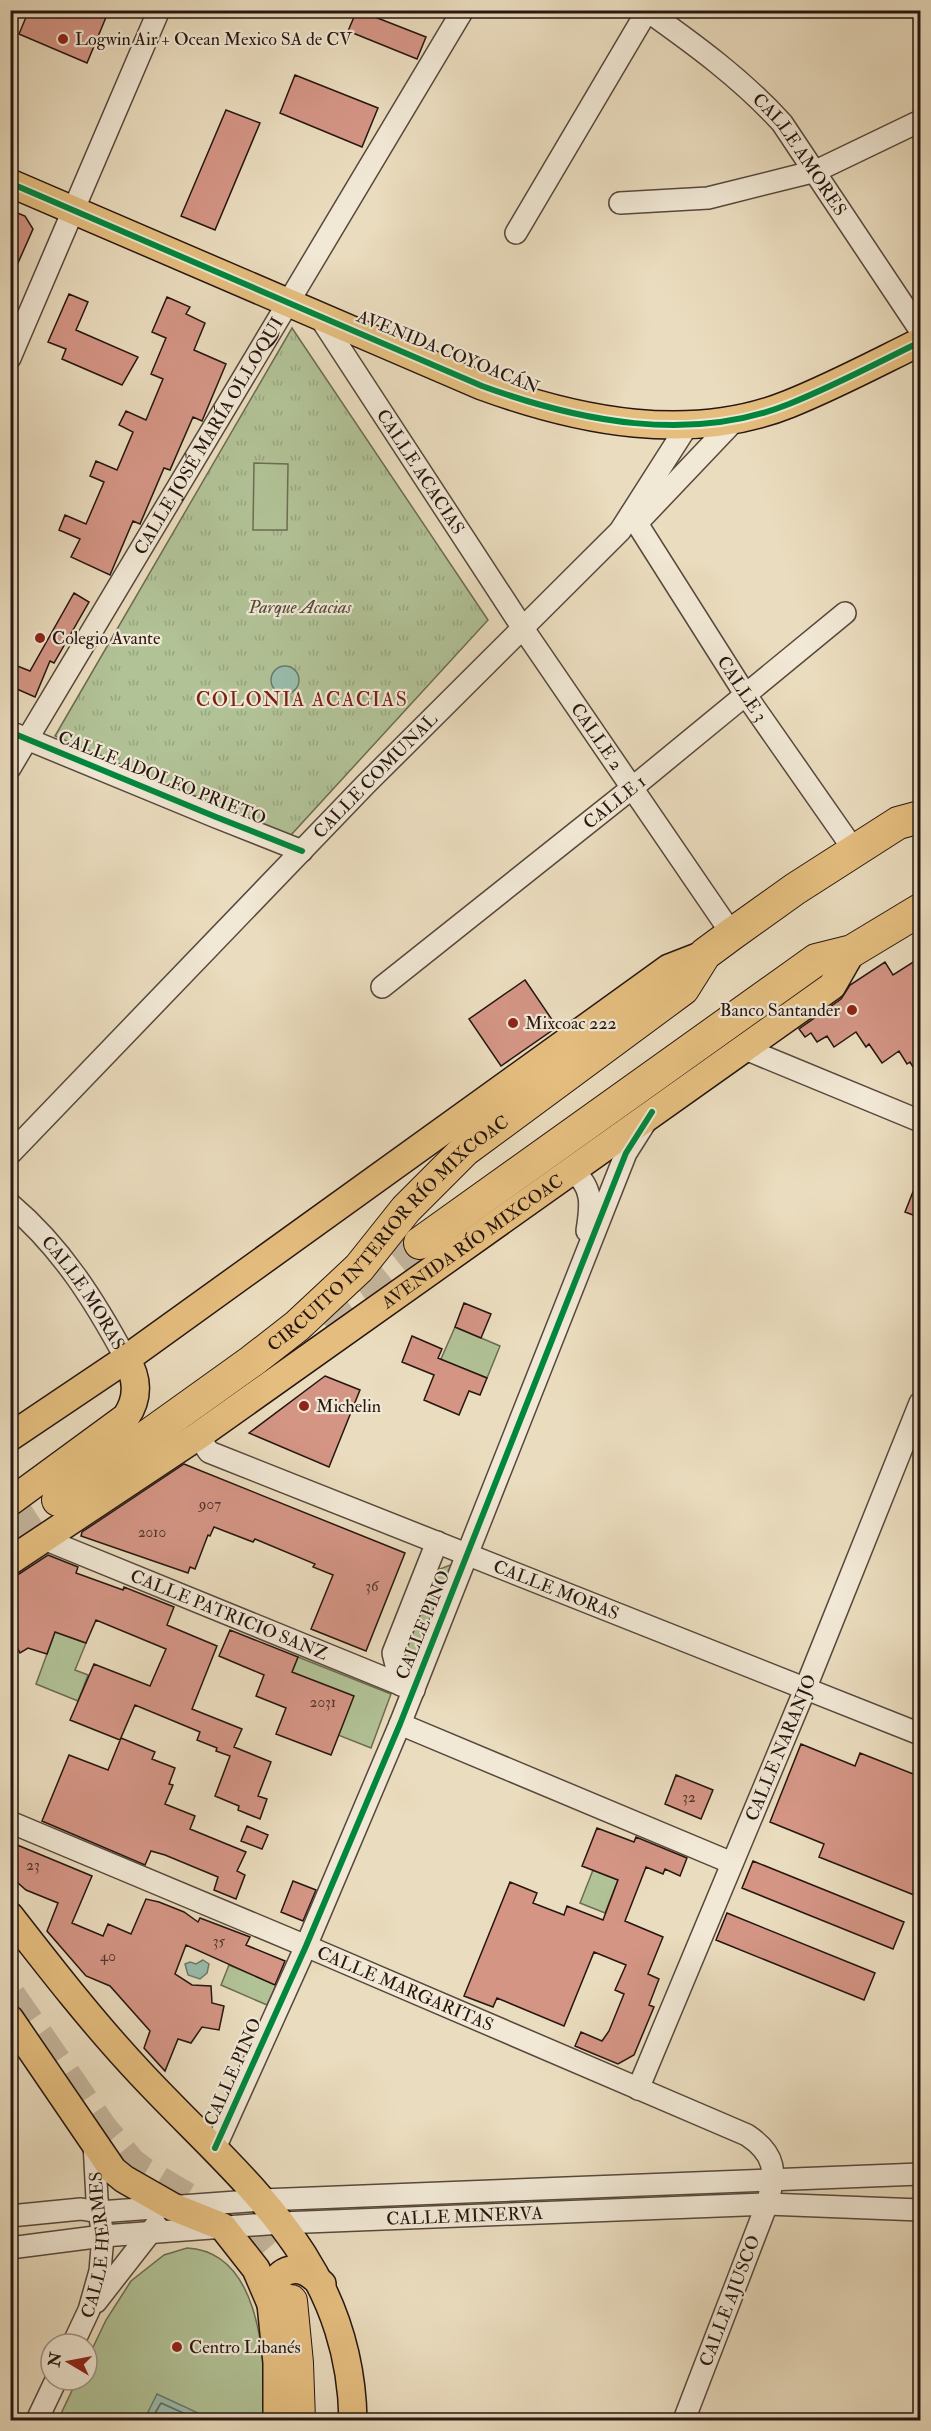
<svg xmlns="http://www.w3.org/2000/svg" width="931" height="2431" viewBox="0 0 931 2431" font-family="'IM FELL Double Pica',serif">
	<style>
		.grass { fill: url(#grass-tufts); stroke: #6c6c53; stroke-width: 1.5 }
		.forest { fill: url(#forest-firs); stroke: #6c6c53; stroke-width: 1.5 }
		.garden { fill: #b1c296; stroke: #6c6c53; stroke-width: 1.5 }
		.water { fill: #99bcac; stroke: #6b7a6e; stroke-width: 1.5 }
		.lines { fill: none; stroke-linecap: round; stroke-linejoin: round }
		.shore { stroke: #60695e; stroke-width: 1.5 }
		.building { fill: #d49585; stroke: #261610; stroke-width: 1.5 }
		.highway-tunnel { stroke: #c3b49b; stroke-width: 32; stroke-dasharray: 32 16; stroke-linecap: butt }
		.minor-casing { stroke: #57483c; stroke-width: 24 }
		.major-casing { stroke: #261610; stroke-width: 30 }
		.highway-casing { stroke: #261610; stroke-width: 34 }
		.minor { stroke: #f1e8d5; stroke-width: 21 }
		.major { stroke: #e5be7f; stroke-width: 27 }
		.highway { stroke: #e5be7f; stroke-width: 32 }
		.cycleway-casing { stroke: #f1e8d5; stroke-width: 10 }
		.cycleway { stroke: #00873e; stroke-width: 6 }
		.poi-dot { fill: #8f2418; stroke: #f1e8d5; stroke-width: 2 }
		.labels { text-anchor: middle; dominant-baseline: central; stroke-width: 4.5; stroke-linejoin: round; paint-order: stroke }
		.number-label { font-size: 15px; fill: #52362d }
		.poi-label { font-size: 18px; fill: #261610; stroke: #f1e8d5; text-anchor: start }
		.street-label { font-size: 18px; fill: #261610; stroke: #f1e8d5 }
		.park-label { font-size: 18px; font-style: italic; fill: #504a38; stroke: #f1e8d5 }
		.neighbourhood-label { font-size: 20px; letter-spacing: 1.5px; fill: #7a1f14; stroke: #f1e8d5 }
	</style>
	<defs>
		<pattern id="grass-tufts" width="24" height="20" patternUnits="userSpaceOnUse" patternTransform="scale(1.5)"><rect width="24" height="20" fill="#b1c296"/><path d="M3 7l-1-3M5 7V3M7 7l1-3M15 17l-1-3M17 17v-4M19 17l1-3" fill="none" stroke="#98a680"/></pattern>
		<pattern id="forest-firs" width="22" height="20" patternUnits="userSpaceOnUse" patternTransform="scale(1.5)"><rect width="22" height="20" fill="#b1c296"/><path d="M5 1l3.5 6h-7zM16 11l3.5 6h-7z" fill="#98a680"/></pattern>
	</defs>
	<rect width="100%" height="100%" fill="#eadcbe"/>
	<filter id="stains"><feTurbulence type="fractalNoise" baseFrequency=".00333" numOctaves="4"/><feColorMatrix values="0 0 0 0 .2 0 0 0 0 .09 0 0 0 0 .02 0 0 0 .5 -.17"/></filter>
	<radialGradient id="worn" r=".72"><stop offset=".6" stop-color="#630" stop-opacity="0"/><stop offset="1" stop-color="#630" stop-opacity=".3"/></radialGradient>
	<path class="grass" d="M 292,328 L 488,620 L 290,836 L 55,736 Z"/>
	<path class="forest" d="M 461,1561 L 420,1664 L 397,1655 L 429,1573 Z"/>
	<path class="garden" d="M 254,463 L 288,464 L 287,530 L 253,530 Z
		M 455,1327 L 500,1346 L 487,1378 L 462,1368 L 455,1384 L 434,1375 Z
		M 55,1632 L 86,1643 L 75,1670 L 88,1675 L 78,1701 L 36,1684 Z
		M 298,1657 L 391,1694 L 371,1748 L 338,1735 L 292,1672 Z
		M 593,1870 L 618,1880 L 605,1913 L 580,1903 Z
		M 229,1965 L 276,1985 L 267,2005 L 221,1985 Z
		M 187,2248 C 263,2252 264,2363 267,2420 L 58,2420 L 77,2380 L 87,2380 L 87,2360 L 106,2320 L 131,2281 L 164,2255 Z"/>
	<path class="water" d="M271 680a14 14 0 1 1 28 0a14 14 0 1 1-28 0Z
		M 203,1960 L 209,1964 L 207,1973 L 200,1979 L 188,1975 L 185,1964 L 190,1962 L 196,1964 Z
		M 157,2394 L 213,2420 L 144,2420 Z"/>
	<g class="lines">
		<path class="shore" d="M 151,2420 L 161,2403 L 199,2420"/>
	</g>
	<path class="building" d="M 29,10 L 109,10 L 87,63 L 19,34 Z
		M 357,10 L 426,37 L 417,59 L 348,31 Z
		M 295,75 L 378,108 L 362,147 L 280,113 Z
		M 226,110 L 260,123 L 215,230 L 181,216 Z
		M 10,210 L 25,216 L 33,229 L 10,281 Z
		M 69,294 L 88,302 L 76,330 L 138,357 L 122,385 L 62,359 L 66,349 L 48,342 Z
		M 167,297 L 190,307 L 186,314 L 205,323 L 194,350 L 226,364 L 202,421 L 193,417 L 170,470 L 164,468 L 140,524 L 133,521 L 110,575 L 71,557 L 80,539 L 59,530 L 65,515 L 86,524 L 104,482 L 90,476 L 96,461 L 117,470 L 133,432 L 119,425 L 126,411 L 146,420 L 163,379 L 151,374 L 166,338 L 152,332 Z
		M 74,593 L 89,602 L 54,663 L 50,661 L 35,697 L 10,686 L 10,663 L 30,671 Z
		M 921,957 L 921,1080 L 910,1062 L 907,1064 L 899,1051 L 882,1063 L 869,1044 L 866,1047 L 856,1032 L 834,1047 L 827,1036 L 817,1042 L 811,1033 L 805,1037 L 799,1029 L 841,999 L 850,985 L 885,962 L 893,975 Z
		M 525,980 L 557,1027 L 501,1066 L 469,1019 Z
		M 920,1174 L 921,1174 L 921,1218 L 905,1212 Z
		M 464,1303 L 491,1314 L 481,1338 L 455,1327 Z
		M 412,1336 L 442,1349 L 438,1358 L 487,1378 L 480,1395 L 469,1391 L 459,1415 L 424,1400 L 434,1375 L 402,1362 Z
		M 325,1376 L 360,1390 L 329,1467 L 249,1433 Z
		M 184,1464 L 405,1553 L 366,1651 L 311,1629 L 333,1575 L 313,1567 L 315,1564 L 255,1539 L 253,1542 L 214,1527 L 210,1536 L 208,1535 L 195,1569 L 190,1567 L 188,1573 L 81,1536 L 82,1532 Z
		M 48,1555 L 78,1567 L 76,1573 L 123,1590 L 124,1587 L 174,1607 L 167,1625 L 217,1646 L 192,1709 L 242,1729 L 234,1747 L 271,1762 L 258,1796 L 267,1799 L 260,1819 L 238,1810 L 239,1806 L 215,1796 L 230,1756 L 216,1751 L 217,1748 L 197,1740 L 200,1732 L 135,1705 L 120,1740 L 70,1720 L 94,1664 L 150,1686 L 166,1649 L 96,1620 L 86,1643 L 55,1632 L 47,1654 L 28,1648 L 20,1653 L 18,1649 L 10,1654 L 10,1577 L 19,1574 Z
		M 230,1630 L 298,1657 L 292,1672 L 354,1696 L 331,1755 L 276,1734 L 286,1708 L 256,1696 L 264,1675 L 219,1656 Z
		M 121,1738 L 155,1752 L 152,1759 L 175,1768 L 169,1784 L 173,1785 L 165,1804 L 195,1816 L 190,1829 L 246,1852 L 237,1871 L 245,1875 L 236,1899 L 214,1890 L 218,1877 L 165,1855 L 151,1851 L 145,1865 L 42,1821 L 69,1755 L 108,1770 Z
		M 801,1744 L 855,1766 L 860,1753 L 921,1777 L 921,1879 L 914,1895 L 819,1857 L 824,1844 L 770,1822 Z
		M 676,1775 L 713,1790 L 701,1819 L 665,1804 Z
		M 247,1826 L 268,1835 L 262,1849 L 241,1841 Z
		M 597,1828 L 634,1842 L 636,1837 L 687,1858 L 680,1876 L 665,1869 L 663,1874 L 646,1867 L 625,1921 L 663,1937 L 648,1974 L 659,1979 L 649,2005 L 654,2007 L 634,2055 L 618,2064 L 575,2046 L 581,2032 L 602,2041 L 609,2031 L 624,1994 L 615,1990 L 626,1965 L 594,1952 L 564,2026 L 497,1998 L 493,2007 L 464,1996 L 510,1882 L 537,1893 L 533,1903 L 564,1915 L 567,1906 L 603,1920 L 618,1880 L 582,1866 Z
		M 10,1842 L 92,1876 L 72,1923 L 103,1936 L 108,1924 L 131,1934 L 146,1899 L 159,1902 L 184,1912 L 198,1922 L 200,1918 L 250,1937 L 246,1945 L 285,1961 L 275,1985 L 186,1945 L 175,1974 L 192,1985 L 211,1986 L 212,2003 L 224,2006 L 219,2030 L 202,2027 L 191,2043 L 178,2039 L 165,2071 L 144,2048 L 150,2031 L 110,1986 L 86,1976 L 47,1931 L 58,1903 L 26,1890 L 10,1876 Z
		M 753,1861 L 904,1922 L 893,1949 L 742,1888 Z
		M 293,1881 L 316,1890 L 303,1921 L 281,1912 Z
		M 727,1913 L 875,1973 L 864,2000 L 716,1940 Z"/>
	<g class="lines">
		<path class="highway-tunnel" d="M 320,1318 L 376,1279 L 420,1243
			M 10,1532 L 83,1485
			M 10,1996 L 102,2129 L 130,2163 L 142,2172 L 256,2239 L 274,2260 L 281,2273 L 291,2301"/>
		<g class="minor-casing">
			<g id="minor">
				<path id="s1" d="M 646,10 C 694,44 742,79 782,123 L 920,330"/>
				<path d="M 620,203 L 708,198 L 816,171 L 920,121"/>
				<path d="M 516,233 L 647,11"/>
				<path id="s2" d="M 319,316 L 522,627 L 732,934"/>
				<path d="M 10,358 L 159,10"/>
				<path id="s3" d="M 631,514 L 745,694 L 854,850"/>
				<path d="M 639,521 L 735,420"/>
				<path d="M 10,732 L 216,817 L 302,851"/>
				<path id="s4" d="M 10,768 L 463,10"/>
				<path id="s5" d="M 382,987 L 632,788 L 845,613"/>
				<path d="M 743,1048 L 920,1121"/>
				<path id="s6" d="M 10,1154 L 365,785 L 620,531 L 687,426"/>
				<path d="M 571,1170 C 594,1186 591,1206 587,1231"/>
				<path id="s7" d="M 10,1204 C 61,1247 95,1301 126,1359"/>
				<path id="s8" d="M 198,1436 L 209,1452 L 920,1734"/>
				<path id="s9" d="M 44,1539 L 414,1690"/>
				<path d="M 401,1685 L 393,1653 L 437,1542"/>
				<path d="M 400,1724 L 732,1863"/>
				<path id="s10" d="M 10,1822 L 306,1946 L 747,2135 C 777,2155 776,2172 767,2204 L 684,2420"/>
				<path id="s11" d="M 638,2089 L 806,1687 L 920,1403"/>
				<path d="M 215,2148 L 306,1946 L 400,1724 L 626,1153 L 645,1123"/>
				<path d="M 10,2216 L 81,2209 L 99,2212 L 262,2200 L 920,2174"/>
				<path id="s12" d="M 10,2248 L 103,2236 L 281,2223 L 767,2204 L 920,2210"/>
				<path d="M 96,2302 L 156,2225"/>
				<path id="s13" d="M 73,2344 L 89,2310 L 100,2271 L 103,2236 L 97,2199 L 94,2143"/>
				<path d="M 37,2420 L 56,2380"/>
			</g>
		</g>
		<g class="major-casing">
			<g id="major">
				<path d="M 10,183 L 482,386 C 578,421 690,444 789,404 C 834,386 877,363 920,342"/>
				<path d="M 10,1437 L 126,1359 L 669,968 L 705,954"/>
				<path d="M 10,1502 L 126,1417 C 139,1398 138,1378 126,1359"/>
				<path id="s14" d="M 10,1561 L 198,1436 L 832,986 L 852,951"/>
				<path d="M 10,1916 C 52,1970 94,2024 141,2074 C 242,2182 350,2259 353,2420"/>
				<path d="M 10,2019 L 113,2170 L 124,2179 L 173,2207 L 223,2227 L 256,2269 L 271,2304 L 277,2363 L 277,2420"/>
				<path d="M 271,2304 C 267,2284 284,2262 306,2272 C 312,2275 317,2280 322,2284"/>
			</g>
		</g>
		<g class="highway-casing">
			<g id="highway">
				<path d="M 420,1243 L 816,960 L 852,951 L 920,910"/>
				<path id="s15" d="M 58,1500 L 252,1361 L 297,1326 L 359,1268 L 406,1209 L 465,1150 L 683,989 L 705,954 L 732,934 L 795,889 L 898,823 L 920,817"/>
				<path d="M 291,2301 L 297,2363 L 299,2420"/>
			</g>
		</g>
		<use href="#minor" class="minor"/>
		<use href="#major" class="major"/>
		<use href="#highway" class="highway"/>
		<g class="cycleway-casing">
			<path id="cycleway" d="M 10,183 L 482,386 C 578,421 690,444 789,404 C 834,386 877,363 920,342
				M 10,732 L 216,817 L 302,851
				M 215,2148 L 306,1946 L 400,1724 L 626,1153 L 652,1112"/>
		</g>
		<use href="#cycleway" class="cycleway"/>
	</g>
	<g class="poi-dot">
		<circle cx="63" cy="39" r="6"/>
		<circle cx="40" cy="638" r="6"/>
		<circle cx="852" cy="1010" r="6"/>
		<circle cx="513" cy="1023" r="6"/>
		<circle cx="304" cy="1406" r="6"/>
		<circle cx="177" cy="2347" r="6"/>
	</g>
	<g class="labels">
		<g class="number-label">
			<text x="210" y="1504">907</text>
			<text x="152" y="1532">2010</text>
			<text x="372" y="1586">36</text>
			<text x="323" y="1702">2031</text>
			<text x="689" y="1797">32</text>
			<text x="33" y="1865">23</text>
			<text x="219" y="1941">35</text>
			<text x="108" y="1956">40</text>
		</g>
		<g class="poi-label">
			<text x="75" y="39">Logwin Air + Ocean Mexico SA de CV</text>
			<text x="52" y="638">Colegio Avante</text>
			<text x="840" y="1010" text-anchor="end">Banco Santander</text>
			<text x="525" y="1023">Mixcoac 222</text>
			<text x="316" y="1406">Michelin</text>
			<text x="189" y="2347">Centro Libanés</text>
		</g>
		<g class="street-label">
			<text stroke="none"><textPath href="#s1" startOffset="213">CALLE AMORES</textPath></text>
			<text transform="translate(448 352) rotate(22)">AVENIDA COYOACÁN</text>
			<text stroke="none"><textPath href="#s4" startOffset="387">CALLE JOSÉ MARÍA OLLOQUI</textPath></text>
			<text stroke="none"><textPath href="#s2" startOffset="186">CALLE ACACIAS</textPath></text>
			<text stroke="none"><textPath href="#s3" startOffset="207">CALLE 3</textPath></text>
			<text stroke="none"><textPath href="#s2" startOffset="504">CALLE 2</textPath></text>
			<text stroke="none"><textPath href="#s6" startOffset="526">CALLE COMUNAL</textPath></text>
			<text transform="translate(162 778) rotate(22)">CALLE ADOLFO PRIETO</text>
			<text stroke="none"><textPath href="#s5" startOffset="297">CALLE 1</textPath></text>
			<text stroke="none"><textPath href="#s15" startOffset="426">CIRCUITO INTERIOR RÍO MIXCOAC</textPath></text>
			<text stroke="none"><textPath href="#s14" startOffset="562">AVENIDA RÍO MIXCOAC</textPath></text>
			<text stroke="none"><textPath href="#s7" startOffset="116">CALLE MORAS</textPath></text>
			<text stroke="none"><textPath href="#s8" startOffset="393">CALLE MORAS</textPath></text>
			<text stroke="none"><textPath href="#s9" startOffset="200">CALLE PATRICIO SANZ</textPath></text>
			<text transform="translate(423 1625) rotate(-68)">CALLE PINO</text>
			<text stroke="none"><textPath href="#s11" startOffset="370">CALLE NARANJO</textPath></text>
			<text stroke="none"><textPath href="#s10" startOffset="429">CALLE MARGARITAS</textPath></text>
			<text transform="translate(233 2072) rotate(-66)">CALLE PINO</text>
			<text stroke="none"><textPath href="#s12" startOffset="456">CALLE MINERVA</textPath></text>
			<text stroke="none"><textPath href="#s13" startOffset="104">CALLE HERMES</textPath></text>
			<text transform="translate(730 2301) rotate(-69)">CALLE AJUSCO</text>
		</g>
		<g class="park-label">
			<text x="300" y="607">Parque Acacias</text>
		</g>
		<g class="neighbourhood-label">
			<text x="302" y="699">COLONIA ACACIAS</text>
		</g>
	</g>
	<rect width="931" height="2431" fill="none" stroke="#eadcbe" stroke-width="36"/>
	<rect x="12" y="12" width="907" height="2407" fill="none" stroke="#261610" stroke-width="3"/>
	<rect x="18" y="18" width="895" height="2395" fill="none" stroke="#261610" stroke-width="1.5"/>
	<g transform="translate(69 2362) rotate(280)"><circle r="28" fill="#f1e8d5" stroke="#a09486" stroke-width="1.5"/>
	<path d="M0-4.5L10 22L0 15L-10 22Z" fill="#8f2418"/>
	<text y="-9" font-size="16" font-weight="bold" text-anchor="middle" fill="#261610">N</text>
	</g>
	<rect width="100%" height="100%" filter="url(#stains)"/>
	<rect width="100%" height="100%" fill="url(#worn)"/>
</svg>
